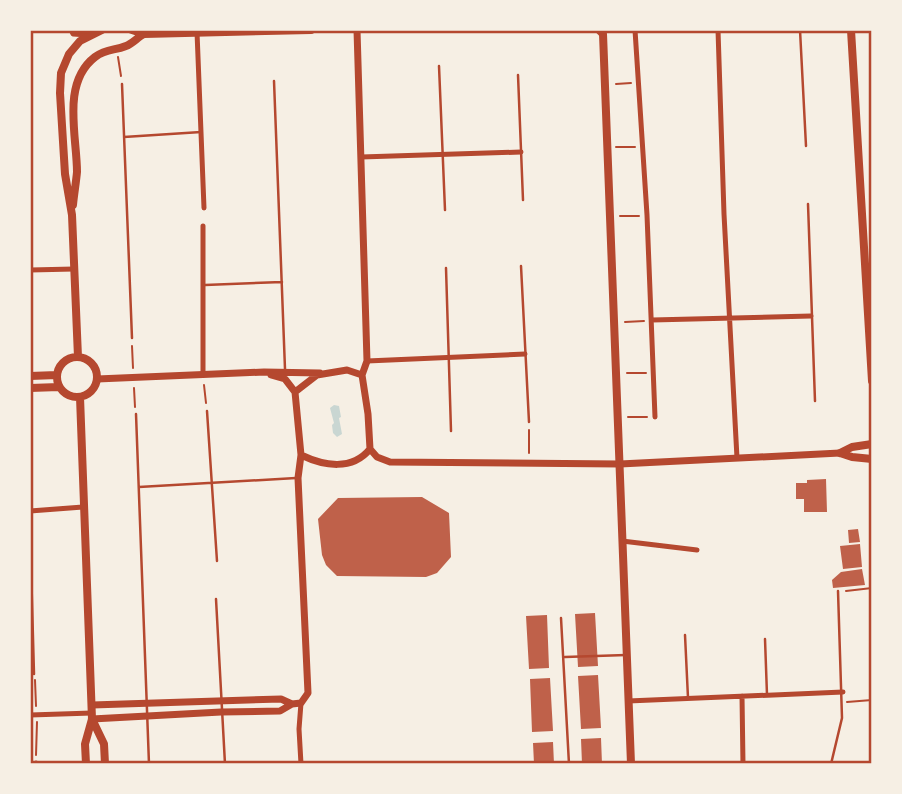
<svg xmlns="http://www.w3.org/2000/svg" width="902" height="794" viewBox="0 0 902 794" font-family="'IBM Plex Sans',sans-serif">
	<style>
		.water { fill: #c9d6d2 }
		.building { fill: #bf614a }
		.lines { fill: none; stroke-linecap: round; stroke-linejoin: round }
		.path { stroke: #b5482f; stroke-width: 2 }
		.service { stroke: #b5482f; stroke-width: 2.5 }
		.minor { stroke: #b5482f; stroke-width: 5 }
		.tertiary { stroke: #b5482f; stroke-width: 7 }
		.secondary { stroke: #b5482f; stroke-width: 8 }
		.neatline { fill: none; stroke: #b5482f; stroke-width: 2.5 }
	</style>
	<rect width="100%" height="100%" fill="#f6efe4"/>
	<path class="water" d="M 334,405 L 339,406 L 341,417 L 339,418 L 342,434 L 337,437 L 333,433 L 332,425 L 334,423 L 330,408 Z"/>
	<path class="building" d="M 826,479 L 827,512 L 804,512 L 804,499 L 796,499 L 796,483 L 807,483 L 807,480 Z
		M 422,497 L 449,513 L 451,557 L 437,573 L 426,577 L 337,576 L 326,565 L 322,555 L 318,519 L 338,498 Z
		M 858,529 L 860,542 L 849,543 L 848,530 Z
		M 860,544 L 862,567 L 843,569 L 840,546 Z
		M 862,569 L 865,585 L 833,588 L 832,580 L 841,572 Z
		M 595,613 L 598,666 L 578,667 L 575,614 Z
		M 547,615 L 549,668 L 529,669 L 526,616 Z
		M 598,675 L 601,728 L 581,729 L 578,676 Z
		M 550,678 L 553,731 L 532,732 L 530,679 Z
		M 601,738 L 602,764 L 582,764 L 581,739 Z
		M 553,742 L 554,764 L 534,764 L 533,743 Z"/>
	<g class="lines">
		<path class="path" d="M 118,57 L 121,76
			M 616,84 L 631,83
			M 616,147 L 635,147
			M 620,216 L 639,216
			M 625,322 L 644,321
			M 132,346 L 133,368
			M 627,373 L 646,373
			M 204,385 L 206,403
			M 134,388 L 135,407
			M 628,417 L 647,417
			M 529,430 L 529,453
			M 846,591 L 872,588
			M 35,680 L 36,706
			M 847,702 L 872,700
			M 36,755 L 37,722"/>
		<path class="service" d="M 800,30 L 806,146
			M 439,66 L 445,210
			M 518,75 L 523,200
			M 274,81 L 285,369
			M 122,84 L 132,338
			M 124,137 L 201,132
			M 808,204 L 815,401
			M 521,266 L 529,422
			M 446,268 L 451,431
			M 205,285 L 282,282
			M 207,411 L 217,561
			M 136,414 L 149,764
			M 139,487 L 296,478
			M 30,530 L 34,674
			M 216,599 L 225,764
			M 561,618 L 569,764
			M 685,635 L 688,698
			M 765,639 L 767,695
			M 565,657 L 626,655
			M 831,764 L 842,718 L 838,591"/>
		<path class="minor" d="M 71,30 L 73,34 L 88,35
			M 635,30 L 647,215 L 655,417
			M 718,30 L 724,214 L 737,458
			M 197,32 L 204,208
			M 361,157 L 521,152
			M 203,226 L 203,375
			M 30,270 L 74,269
			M 652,320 L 811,316
			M 367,361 L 525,354
			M 30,511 L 83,507
			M 622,541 L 697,550
			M 742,696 L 743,764
			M 628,701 L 843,692
			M 301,703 L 299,729 L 301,764
			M 30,715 L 92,713
			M 36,763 L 36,764"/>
		<path class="tertiary" d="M 357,30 L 367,361 L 362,375
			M 347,370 L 362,375 L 368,414 L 370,449 C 352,471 324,466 301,455 L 295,392 L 317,375 Z
			M 271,375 L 285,379 L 295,392
			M 97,379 L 264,372 L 320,373
			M 370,449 L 377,457 L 390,462 L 620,464 L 840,453
			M 92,705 L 281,699 L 292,704
			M 92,719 L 221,712 L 280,711 L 292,704 L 301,703 L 308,693 L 298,478 L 301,455"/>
		<path class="secondary" d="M 132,30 L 144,34 L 311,30
			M 599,30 L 603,34 L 631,764
			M 851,30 L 872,381
			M 73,205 C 74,194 76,183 77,172 C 77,136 61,83 95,57 C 107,48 114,51 126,46 C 132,44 138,37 144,34
			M 78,357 L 72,215 L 65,174 L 60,93 L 61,73 L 69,54 L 80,41 L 102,30
			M57 377a20 20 0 1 1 40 0a20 20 0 1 1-40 0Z
			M 30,376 L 57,375
			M 30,388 L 59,387
			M 80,397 L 92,719 L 85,744 L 86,764
			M 840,453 L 852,447 L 872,444
			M 840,453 L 852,457 L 872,459
			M 92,719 L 104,744 L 105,764"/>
	</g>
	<rect width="902" height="794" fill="none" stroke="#f6efe4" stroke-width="63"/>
	<rect x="32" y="32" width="838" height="730" class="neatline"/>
</svg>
